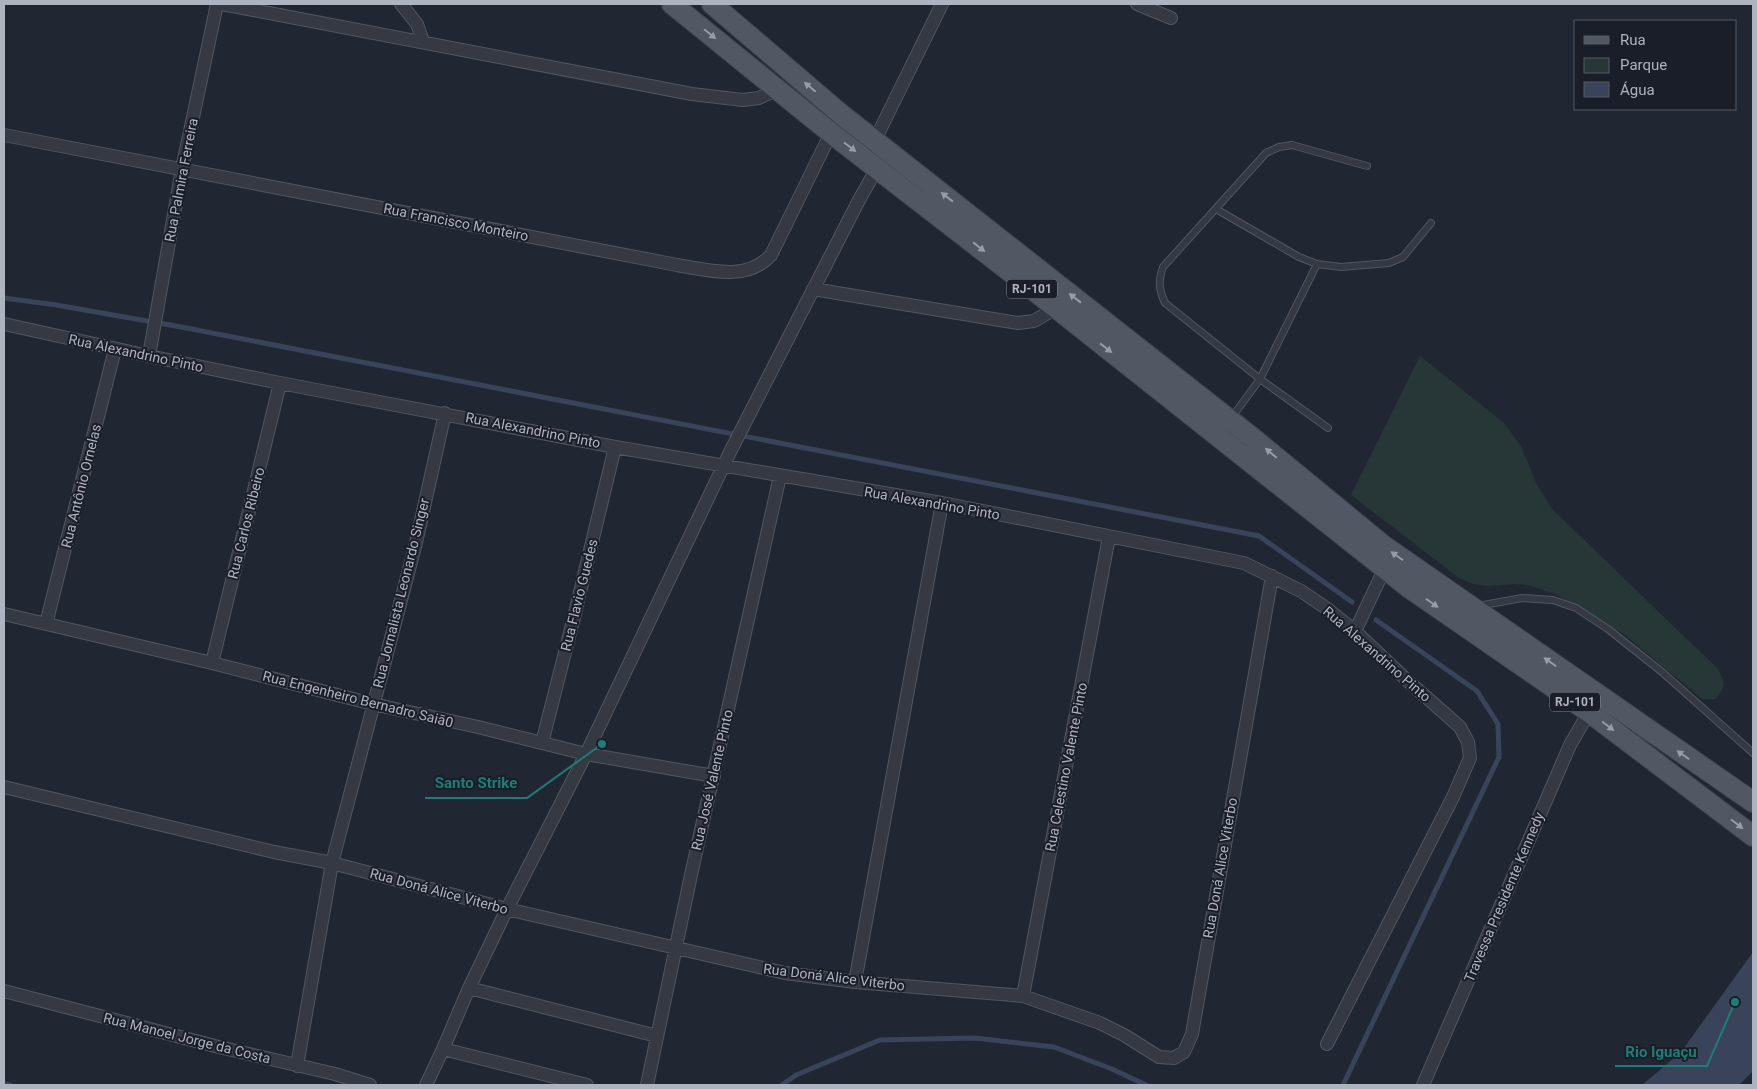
<svg xmlns="http://www.w3.org/2000/svg" width="1757" height="1089" viewBox="0 0 1757 1089" font-family="Roboto,sans-serif">
	<style>
		.green { fill: #273637 }
		.water { fill: #39435a }
		.lines { fill: none; stroke-linecap: round; stroke-linejoin: round }
		.stream { stroke: #39435a; stroke-width: 5 }
		.service-casing { stroke: #525661; stroke-width: 8 }
		.minor-casing { stroke: #525661; stroke-width: 14 }
		.primary-casing { stroke: #3e424d; stroke-width: 22 }
		.service { stroke: #343943; stroke-width: 6 }
		.minor { stroke: #343943; stroke-width: 12 }
		.primary { stroke: #525863; stroke-width: 20 }
		.oneway { fill: #979ca9 }
		.labels { text-anchor: middle; dominant-baseline: central; stroke-width: 4; stroke-linejoin: round; paint-order: stroke }
		.shield { fill: #1a1e28; stroke: #828692; stroke-width: 1 }
		.shield-label { font-size: 12px; font-weight: bold; fill: #aeb3c0 }
		.street-label { font-size: 14px; fill: #aeb3c0; stroke: #1a1e28 }
		.leader { fill: none; stroke: #1f7c76; stroke-width: 2 }
		.callout-dot { fill: #1f7c76; stroke: #1a1e28; stroke-width: 2 }
		.callout-label { font-size: 15px; text-anchor: middle; font-weight: bold; fill: #1f7c76; stroke: #1a1e28; stroke-width: 4; stroke-linejoin: round; paint-order: stroke }
	</style>
	<rect width="100%" height="100%" fill="#212732"/>
	<path class="green" d="M 1420,356 L 1504,423 L 1521,446 L 1537,485 L 1553,510 L 1717,668 C 1725,682 1727,686 1715,699 L 1702,699 L 1625,635 L 1555,594 L 1528,585 L 1513,584 L 1487,586 L 1473,584 L 1459,578 L 1351,495 Z"/>
	<path class="water" d="M 1753,952 L 1753,1071 L 1739,1085 L 1642,1085 L 1681,1052 Z"/>
	<g class="lines">
		<path class="stream" d="M 4,298 L 56,305 L 176,326 L 1259,536 L 1352,602
			M 4,1084 L 10,1085
			M 782,1085 L 796,1075 L 880,1040 L 975,1038 L 1054,1047 L 1112,1069 L 1146,1085
			M 1343,1085 L 1499,757 L 1498,724 L 1477,691 L 1376,620"/>
		<g class="service-casing">
			<path id="service" d="M 1216,209 L 1299,257 L 1317,264 L 1341,267 L 1389,263 L 1403,257 L 1431,223
				M 1232,417 L 1260,379 L 1317,264
				M 1328,428 L 1260,379 L 1165,303 C 1159,290 1158,281 1163,267 L 1266,153 L 1279,147 L 1292,145 L 1367,166
				M 1478,606 L 1522,598 L 1553,600 L 1576,608 L 1608,629 L 1662,672 L 1753,753"/>
		</g>
		<g class="minor-casing">
			<path id="minor" d="M 222,4 L 692,94 L 743,100 L 759,98 L 778,89
				M 401,4 L 417,24 L 423,41
				M 1137,4 L 1171,18
				M 4,135 L 677,265 C 708,270 747,282 771,255 L 831,133
				M 875,140 L 942,4
				M 813,289 L 1018,323 L 1034,321 L 1056,308
				M 4,324 L 149,356 L 280,383 L 615,447 L 942,503 L 1244,563 L 1301,591 L 1326,608 L 1355,631 L 1408,681 L 1460,727 L 1468,742 L 1470,758 L 1453,797 L 1327,1044
				M 149,356 L 182,169 L 217,4
				M 4,614 L 212,663 L 373,704 L 478,727 L 586,754 L 714,776
				M 46,624 L 115,349
				M 1355,631 L 1385,568
				M 212,663 L 280,383
				M 542,743 L 574,617 L 615,447
				M 4,787 L 274,852 L 332,863 L 507,909 L 785,973 L 855,982 L 1023,996 L 1100,1023 L 1124,1035 L 1159,1057 L 1174,1058 L 1184,1052 L 1192,1034 L 1272,576
				M 855,982 L 942,503
				M 469,988 L 657,1036
				M 4,991 L 215,1046 L 335,1074 L 370,1085
				M 1023,996 L 1109,537
				M 443,1049 L 587,1085
				M 297,1066 L 332,863 L 416,543 L 445,413
				M 426,1085 L 443,1049 L 469,988 L 507,909 L 586,754 L 731,450 L 858,202 L 877,168
				M 647,1085 L 691,875 L 780,476
				M 1423,1085 L 1570,745 L 1589,712"/>
		</g>
		<g class="primary-casing">
			<path id="primary" d="M 672,4 L 831,133 L 1026,284 L 1408,587 L 1589,712 L 1753,836
				M 712,4 L 842,115 L 1254,439 L 1384,546 L 1753,802"/>
		</g>
		<use href="#service" class="service"/>
		<use href="#minor" class="minor"/>
		<use href="#primary" class="primary"/>
	</g>
	<defs><path id="oneway-solid" d="M-6-.8H1V-3.2L6.5 0L1 3.2V.8H-6Z" transform="scale(1.25)"/></defs>
	<g class="oneway">
		<use href="#oneway-solid" transform="translate(710 34) rotate(39)"/>
		<use href="#oneway-solid" transform="translate(810 87) rotate(-140)"/>
		<use href="#oneway-solid" transform="translate(850 147) rotate(37)"/>
		<use href="#oneway-solid" transform="translate(947 197) rotate(-142)"/>
		<use href="#oneway-solid" transform="translate(979 247) rotate(38)"/>
		<use href="#oneway-solid" transform="translate(1075 298) rotate(-142)"/>
		<use href="#oneway-solid" transform="translate(1106 348) rotate(38)"/>
		<use href="#oneway-solid" transform="translate(1271 453) rotate(-140)"/>
		<use href="#oneway-solid" transform="translate(1397 556) rotate(-145)"/>
		<use href="#oneway-solid" transform="translate(1432 603) rotate(35)"/>
		<use href="#oneway-solid" transform="translate(1550 662) rotate(-145)"/>
		<use href="#oneway-solid" transform="translate(1608 726) rotate(37)"/>
		<use href="#oneway-solid" transform="translate(1683 755) rotate(-145)"/>
		<use href="#oneway-solid" transform="translate(1737 824) rotate(37)"/>
	</g>
	<g class="labels">
		<g class="shield">
			<rect x="1007" y="279.5" width="50" height="19" rx="4"/>
			<rect x="1550" y="692.5" width="50" height="19" rx="4"/>
		</g>
		<g class="shield-label">
			<text x="1032" y="289">RJ-101</text>
			<text x="1575" y="702">RJ-101</text>
		</g>
		<g class="street-label">
			<text transform="translate(181 180) rotate(-79)">Rua Palmira Ferreira</text>
			<text transform="translate(456 222) rotate(11)">Rua Francisco Monteiro</text>
			<text transform="translate(136 353) rotate(12)">Rua Alexandrino Pinto</text>
			<text transform="translate(533 430) rotate(11)">Rua Alexandrino Pinto</text>
			<text transform="translate(81 486) rotate(-76)">Rua Antônio Ornelas</text>
			<text transform="translate(932 503) rotate(10)">Rua Alexandrino Pinto</text>
			<text transform="translate(246 523) rotate(-76)">Rua Carlos Ribeiro</text>
			<text transform="translate(401 593) rotate(-76)">Rua Jornalista Leonardo Singer</text>
			<text transform="translate(579 595) rotate(-76)">Rua Flavio Guedes</text>
			<text transform="translate(1377 654) rotate(41)">Rua Alexandrino Pinto</text>
			<text transform="translate(358 699) rotate(14)">Rua Engenheiro Bernadro Saiā0</text>
			<text transform="translate(1066 767) rotate(-79)">Rua Celestino Valente Pinto</text>
			<text transform="translate(712 780) rotate(-77)">Rua José Valente Pinto</text>
			<text transform="translate(1220 868) rotate(-80)">Rua Doná Alice Viterbo</text>
			<text transform="translate(439 891) rotate(15)">Rua Doná Alice Viterbo</text>
			<text transform="translate(1504 897) rotate(-67)">Travessa Presidente Kennedy</text>
			<text transform="translate(834 977) rotate(7)">Rua Doná Alice Viterbo</text>
			<text transform="translate(187 1038) rotate(14)">Rua Manoel Jorge da Costa</text>
		</g>
	</g>
	<path class="leader" d="M602 744L527 798H425M1735 1002L1707 1066H1615"/>
	<g class="callout-dot">
		<circle cx="602" cy="744" r="5"/>
		<circle cx="1735" cy="1002" r="5"/>
	</g>
	<g class="callout-label">
		<text x="476" y="788">Santo Strike</text>
		<text x="1661" y="1057">Rio Iguaçu</text>
	</g>
	<rect width="1757" height="1089" fill="none" stroke="#aeb3c0" stroke-width="10"/>
	<rect x="1574" y="20" width="162" height="90" fill="#1a1e28" stroke="#555a65"/>
	<rect x="1584" y="36" width="25" height="8" fill="#525863" stroke="#555a65"/>
	<text x="1620" y="45" font-size="15" fill="#aeb3c0">Rua</text>
	<rect x="1584" y="58" width="25" height="15" fill="#273637" stroke="#555a65"/>
	<text x="1620" y="70" font-size="15" fill="#aeb3c0">Parque</text>
	<rect x="1584" y="82" width="25" height="15" fill="#39435a" stroke="#555a65"/>
	<text x="1620" y="95" font-size="15" fill="#aeb3c0">Água</text>
</svg>
